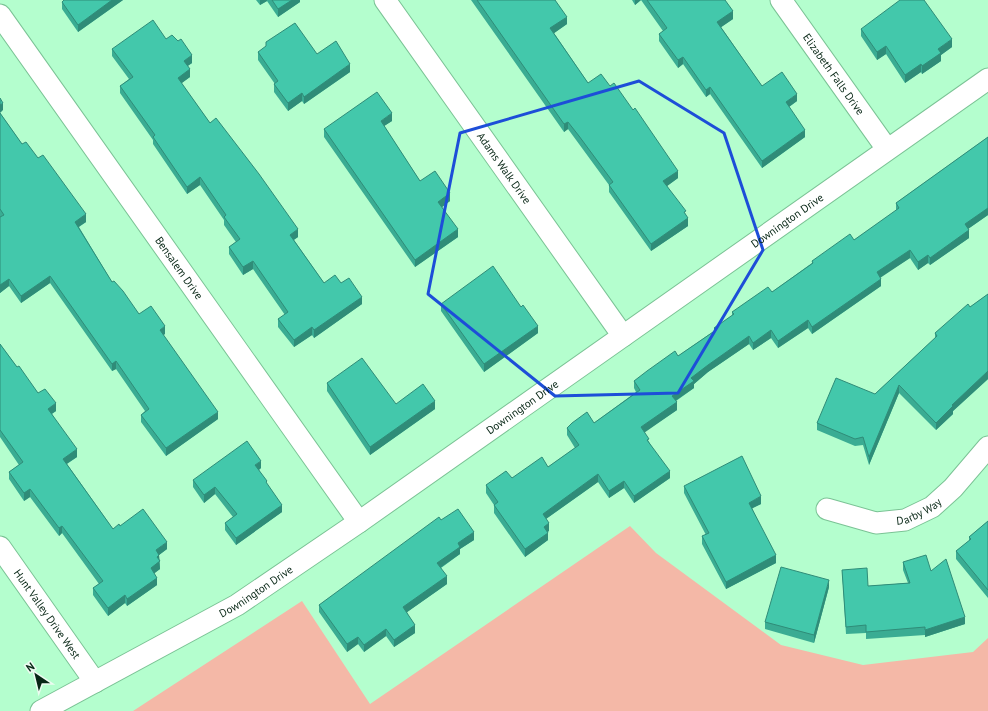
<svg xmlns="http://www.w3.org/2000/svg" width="988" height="711" viewBox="0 0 988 711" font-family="'PT Sans',sans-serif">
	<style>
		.green { fill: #f4b8a7 }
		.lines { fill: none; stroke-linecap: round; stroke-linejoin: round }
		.street-casing { stroke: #7bc395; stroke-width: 23 }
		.street { stroke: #fff; stroke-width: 21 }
		.wall { fill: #3aac93 }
		.shaded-wall { fill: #2f8c78 }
		.building { fill: #43c8ab; stroke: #2f8c78 }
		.marked { fill: none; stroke: #1d4ed8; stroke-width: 3; stroke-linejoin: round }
		.labels { text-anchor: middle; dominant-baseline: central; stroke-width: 3.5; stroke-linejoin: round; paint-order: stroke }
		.street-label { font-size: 11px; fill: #072615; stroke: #edfbf1 }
	</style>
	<rect width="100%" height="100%" fill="#b4fece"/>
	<path class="green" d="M 630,526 L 656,553 L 781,645 L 863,665 L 973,652 L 988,638 L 988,711 L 133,711 L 302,601 L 370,704 Z"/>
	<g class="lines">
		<g class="street-casing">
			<g id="street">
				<path id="s1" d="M 385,0 L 623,336"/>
				<path id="s2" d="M 781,0 L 887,149"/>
				<path id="s3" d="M 0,15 L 359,522"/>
				<path id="s4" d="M 827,509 L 876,523 L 905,520 L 932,507 L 953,488 L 988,447"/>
				<path id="s5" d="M 0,547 L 95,682"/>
				<path id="s6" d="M 41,711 L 237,605 L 359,522 L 988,79"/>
			</g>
		</g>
		<use href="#street" class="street"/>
	</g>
	<path class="wall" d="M 64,0 L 123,0 L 78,32 L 62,9 L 62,2 Z
		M 256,0 L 300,0 L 300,2 L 278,17 L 267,1 L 260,5 Z
		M 471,0 L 555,0 L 567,24 L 554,33 L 588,83 L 610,86 L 678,178 L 667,186 L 686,215 L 688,226 L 651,251 L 609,192 L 609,185 L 579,144 L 568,129 L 564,132 Z
		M 632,0 L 725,0 L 733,19 L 721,27 L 762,86 L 797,101 L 789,107 L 805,137 L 762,168 L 710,94 L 706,97 L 683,64 L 678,68 L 659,41 L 659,34 L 663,31 L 641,0 L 635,5 Z
		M 861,29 L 952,47 L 941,55 L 941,61 L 922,74 L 921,72 L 905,83 L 886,54 L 877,60 L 861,36 Z
		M 166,39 L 192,63 L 188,66 L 190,77 L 181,83 L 210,123 L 298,237 L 294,240 L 324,283 L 341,283 L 362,304 L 314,338 L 312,335 L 294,347 L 278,327 L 278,319 L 285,315 L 253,269 L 243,275 L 229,254 L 229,247 L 236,242 L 224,225 L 224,220 L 200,185 L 187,194 L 153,144 L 153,140 L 120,93 L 120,86 L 129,79 L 112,56 L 112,49 Z
		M 258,52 L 317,54 L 350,72 L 304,104 L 302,101 L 288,111 L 274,92 L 274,84 L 275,84 L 258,60 Z
		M 0,113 L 22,144 L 38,158 L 86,222 L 79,227 L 112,282 L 139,314 L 165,334 L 163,335 L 218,419 L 166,456 L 141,422 L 141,415 L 145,411 L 116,369 L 112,371 L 50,283 L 21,303 L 9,286 L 0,293 Z
		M 392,121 L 384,126 L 420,181 L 450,201 L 442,207 L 458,237 L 415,267 L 324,137 L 324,129 Z
		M 988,137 L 988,215 L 968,229 L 969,238 L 930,265 L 928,263 L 918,270 L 910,258 L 880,277 L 881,286 L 812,334 L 808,328 L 778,348 L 771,338 L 753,350 L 749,344 L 708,372 L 694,384 L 694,388 L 676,401 L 677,410 L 644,432 L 649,442 L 670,478 L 634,503 L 624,488 L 609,498 L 598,482 L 546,519 L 549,531 L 547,532 L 548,540 L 525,557 L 494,513 L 494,505 L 486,493 L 486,485 L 512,478 L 548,467 L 575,448 L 567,435 L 567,428 L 594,423 L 636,392 L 634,388 L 634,381 L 678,356 L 714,331 L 714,328 L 732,316 L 732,312 L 772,292 L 812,263 L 812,261 L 854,240 L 896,211 L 896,203 Z
		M 988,294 L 988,379 L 953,411 L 953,414 L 936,430 L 899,393 L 869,465 L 863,445 L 855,446 L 817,430 L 817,423 L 875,394 L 935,338 L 935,333 L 970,307 Z
		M 441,304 L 538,333 L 484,372 L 441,311 Z
		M 0,344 L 17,367 L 38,393 L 56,411 L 52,414 L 77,457 L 67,464 L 113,529 L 120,526 L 167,549 L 159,555 L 160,569 L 154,573 L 157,585 L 127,606 L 125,603 L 108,616 L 93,595 L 93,588 L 99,584 L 62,533 L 59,536 L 30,497 L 24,501 L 9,479 L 9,472 L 19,465 L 0,437 Z
		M 327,383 L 396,404 L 435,409 L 370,455 L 327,391 Z
		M 261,468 L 259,470 L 282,512 L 236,545 L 225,530 L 225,523 L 233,517 L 215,494 L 204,503 L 193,487 L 193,480 Z
		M 684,486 L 761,504 L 752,508 L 776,563 L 726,589 L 702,544 L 702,536 L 706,535 L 684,493 Z
		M 441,520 L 474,540 L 460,549 L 460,554 L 441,568 L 447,584 L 407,612 L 415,633 L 394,647 L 386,636 L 364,652 L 358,644 L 347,652 L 319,612 L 319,605 Z
		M 988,521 L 988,598 L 956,559 L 956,551 L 969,541 L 969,537 Z
		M 903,562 L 931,571 L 965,624 L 925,637 L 925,635 L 866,639 L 866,633 L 846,634 L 842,570 L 868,586 L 908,583 L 903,570 Z
		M 829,587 L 814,643 L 765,629 L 765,622 Z"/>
	<path class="shaded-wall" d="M 112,0 L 123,0 L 78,32 L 78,25 Z
		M 260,0 L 267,0 L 267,1 L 260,5 Z
		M 292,0 L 300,0 L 300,2 L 278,17 L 278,9 Z
		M 635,0 L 641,0 L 635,5 Z
		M 733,11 L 733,19 L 717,30 L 717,22 Z
		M 567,17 L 567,24 L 550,36 L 550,28 Z
		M 952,39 L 952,47 L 941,55 L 941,61 L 922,74 L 922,66 L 938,49 Z
		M 886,46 L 886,54 L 877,60 L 877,52 Z
		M 192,55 L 192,63 L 184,68 L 184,61 Z
		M 683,57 L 683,64 L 678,68 L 678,60 Z
		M 350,64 L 350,72 L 304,104 L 304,97 Z
		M 921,64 L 921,72 L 905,83 L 905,75 Z
		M 190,69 L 190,77 L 178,86 L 178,78 Z
		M 710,87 L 710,94 L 706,97 L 706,90 Z
		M 302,93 L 302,101 L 288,111 L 288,103 Z
		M 797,94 L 797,101 L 786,109 L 786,102 Z
		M 3,103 L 3,110 L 0,113 L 0,105 Z
		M 392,113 L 392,121 L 381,128 L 381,121 Z
		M 568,122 L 568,129 L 564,132 L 564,124 Z
		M 805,130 L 805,137 L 762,168 L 762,161 Z
		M 678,171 L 678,178 L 663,189 L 663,181 Z
		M 200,177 L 200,185 L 187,194 L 187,187 Z
		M 450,193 L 450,201 L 438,210 L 438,202 Z
		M 988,208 L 988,215 L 965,231 L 965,224 Z
		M 86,214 L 86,222 L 75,229 L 75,222 Z
		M 688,218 L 688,226 L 651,251 L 651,244 Z
		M 298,229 L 298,237 L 290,242 L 290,235 Z
		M 458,229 L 458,237 L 415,267 L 415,260 Z
		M 969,230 L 969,238 L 930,265 L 930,258 Z
		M 910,250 L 910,258 L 877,280 L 877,272 Z
		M 928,255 L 928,263 L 918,270 L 918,262 Z
		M 253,261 L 253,269 L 243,275 L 243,267 Z
		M 50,276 L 50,283 L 21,303 L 21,296 Z
		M 9,279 L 9,286 L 0,293 L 0,285 Z
		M 881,279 L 881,286 L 812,334 L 812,327 Z
		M 362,297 L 362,304 L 314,338 L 314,330 Z
		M 808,320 L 808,328 L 778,348 L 778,341 Z
		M 165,326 L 165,334 L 160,337 L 160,330 Z
		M 538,326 L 538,333 L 484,372 L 484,364 Z
		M 312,327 L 312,335 L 294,347 L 294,340 Z
		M 771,330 L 771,338 L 753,350 L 753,343 Z
		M 749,336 L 749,344 L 708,372 L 694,384 L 694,388 L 672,403 L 672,396 L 691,378 L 708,365 Z
		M 116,361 L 116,369 L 112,371 L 112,364 Z
		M 988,371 L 988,379 L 953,411 L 953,414 L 936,430 L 936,423 L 952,405 Z
		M 899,385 L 899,393 L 869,465 L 869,457 Z
		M 435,401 L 435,409 L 370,455 L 370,447 Z
		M 677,402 L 677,410 L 641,435 L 641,427 Z
		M 56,403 L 56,411 L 48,416 L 48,409 Z
		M 218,412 L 218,419 L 166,456 L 166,448 Z
		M 77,449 L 77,457 L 63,466 L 63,459 Z
		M 261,461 L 261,468 L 255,473 L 255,465 Z
		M 670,471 L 670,478 L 634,503 L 634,496 Z
		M 598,474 L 598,482 L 543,521 L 543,514 Z
		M 624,481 L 624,488 L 609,498 L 609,491 Z
		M 215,487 L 215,494 L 204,503 L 204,495 Z
		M 30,489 L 30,497 L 24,501 L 24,493 Z
		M 761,496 L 761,504 L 749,510 L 749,503 Z
		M 282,505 L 282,512 L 236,545 L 236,538 Z
		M 549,523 L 549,531 L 544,534 L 544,527 Z
		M 62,526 L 62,533 L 59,536 L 59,528 Z
		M 474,532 L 474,540 L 460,549 L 460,554 L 437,570 L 437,563 L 458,543 Z
		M 548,533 L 548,540 L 525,557 L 525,549 Z
		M 167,542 L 167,549 L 159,555 L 160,569 L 151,576 L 151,568 L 156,550 Z
		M 776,555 L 776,563 L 726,589 L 726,582 Z
		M 447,576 L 447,584 L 403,615 L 403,607 Z
		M 157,578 L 157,585 L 127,606 L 127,599 Z
		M 829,580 L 829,587 L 814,643 L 814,635 Z
		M 125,595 L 125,603 L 108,616 L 108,608 Z
		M 965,617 L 965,624 L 925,637 L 925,630 Z
		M 415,625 L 415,633 L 394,647 L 394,640 Z
		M 386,629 L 386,636 L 364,652 L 364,645 Z
		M 358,637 L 358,644 L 347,652 L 347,644 Z"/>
	<path class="building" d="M 64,0 L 112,0 L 78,25 L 62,2 Z
		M 272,0 L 292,0 L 278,9 Z
		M 477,0 L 555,0 L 567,17 L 550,28 L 588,83 L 601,74 L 610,86 L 614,83 L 633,110 L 635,108 L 678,171 L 663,181 L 686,211 L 684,212 L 688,218 L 651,244 L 609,185 L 613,182 L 579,136 L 568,122 L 564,124 Z
		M 647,0 L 725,0 L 733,11 L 717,22 L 762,86 L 782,72 L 797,94 L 786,102 L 805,130 L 762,161 L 710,87 L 706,90 L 683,57 L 678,60 L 659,34 L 667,28 Z
		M 900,0 L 924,0 L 952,39 L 938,49 L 941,53 L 922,66 L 921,64 L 905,75 L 886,46 L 877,52 L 861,29 Z
		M 153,20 L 166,39 L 172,35 L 178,41 L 181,39 L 192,55 L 184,61 L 190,69 L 178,78 L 210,123 L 216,118 L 259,174 L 298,229 L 290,235 L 324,283 L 335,275 L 341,283 L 349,278 L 362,297 L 314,330 L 312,327 L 294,340 L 278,319 L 288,312 L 253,261 L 243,267 L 229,247 L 240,239 L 224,217 L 226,215 L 200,177 L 187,187 L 153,137 L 155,135 L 120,86 L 133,77 L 112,49 Z
		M 295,23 L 317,54 L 336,41 L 350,64 L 304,97 L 302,93 L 288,103 L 274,84 L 278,81 L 258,52 L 266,46 L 266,42 Z
		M 377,92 L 392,113 L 381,121 L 420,181 L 435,171 L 450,193 L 438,202 L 458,229 L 415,260 L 324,129 Z
		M 0,98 L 3,103 L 0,105 Z
		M 0,113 L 22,144 L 26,142 L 38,158 L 43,155 L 86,214 L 75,222 L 112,282 L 114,281 L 123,291 L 139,314 L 151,306 L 165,326 L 160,330 L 218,412 L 166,448 L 141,415 L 149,409 L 116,361 L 112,364 L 50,276 L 21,296 L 9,279 L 0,285 L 0,217 L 4,215 L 0,209 Z
		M 988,137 L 988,208 L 965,224 L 969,230 L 930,258 L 928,255 L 918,262 L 910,250 L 877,272 L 881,279 L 812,327 L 808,320 L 778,341 L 771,330 L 753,343 L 749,336 L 708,365 L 691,378 L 694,381 L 672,396 L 677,402 L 641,427 L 649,439 L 647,440 L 670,471 L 634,496 L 624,481 L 609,491 L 598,474 L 543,514 L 549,523 L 544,527 L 548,533 L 525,549 L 494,505 L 498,502 L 486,485 L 506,471 L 512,478 L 542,457 L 548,467 L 579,445 L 567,428 L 572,423 L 587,412 L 594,423 L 640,390 L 634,381 L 647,371 L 675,351 L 678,356 L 716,330 L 714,328 L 734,314 L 732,312 L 768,287 L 772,292 L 813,263 L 812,261 L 850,234 L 854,240 L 899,208 L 896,203 Z
		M 493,266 L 521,307 L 523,305 L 538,326 L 484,364 L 441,304 Z
		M 988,294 L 988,371 L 952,405 L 953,406 L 936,423 L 899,385 L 869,457 L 863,437 L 855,439 L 817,423 L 836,378 L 875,394 L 937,336 L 935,333 L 968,304 L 970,307 Z
		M 0,344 L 17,367 L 19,366 L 38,393 L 45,389 L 56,403 L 48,409 L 77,449 L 63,459 L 113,529 L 119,524 L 120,526 L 143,509 L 167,542 L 156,550 L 159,555 L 157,557 L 160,561 L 151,568 L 157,578 L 127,599 L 125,595 L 108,608 L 93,588 L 103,581 L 62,526 L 59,528 L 30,489 L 24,493 L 9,472 L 23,462 L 0,430 Z
		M 362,358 L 396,404 L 423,384 L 435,401 L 370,447 L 327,383 Z
		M 247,441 L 261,461 L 255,465 L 267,481 L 266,482 L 282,505 L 236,538 L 225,523 L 237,514 L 215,487 L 204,495 L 193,480 Z
		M 742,456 L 761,496 L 749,503 L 776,555 L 726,582 L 702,536 L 709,533 L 684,486 Z
		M 458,509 L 474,532 L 458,543 L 460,547 L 437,563 L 447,576 L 403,607 L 415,625 L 394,640 L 386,629 L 364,645 L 358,637 L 347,644 L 319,605 L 439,517 L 441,520 Z
		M 988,521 L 988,590 L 956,551 L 971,539 L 969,537 Z
		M 926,555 L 931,571 L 946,559 L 965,617 L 925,630 L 925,627 L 866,632 L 866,625 L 846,627 L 842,570 L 867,568 L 868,586 L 910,583 L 903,562 Z
		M 781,567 L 829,580 L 814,635 L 765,622 Z"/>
	<path class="marked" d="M 639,81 L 724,133 L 763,250 L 678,393 L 555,396 L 428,294 L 460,133 Z"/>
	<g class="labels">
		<g class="street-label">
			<text stroke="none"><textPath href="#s2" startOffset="91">Elizabeth Falls Drive</textPath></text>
			<text stroke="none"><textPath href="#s1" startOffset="206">Adams Walk Drive</textPath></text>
			<text stroke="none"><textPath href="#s6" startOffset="894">Downington Drive</textPath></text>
			<text stroke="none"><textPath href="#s3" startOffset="310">Bensalem Drive</textPath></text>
			<text stroke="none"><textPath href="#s6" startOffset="570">Downington Drive</textPath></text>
			<text stroke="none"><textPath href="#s4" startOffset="96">Darby Way</textPath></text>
			<text stroke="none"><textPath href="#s6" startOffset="246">Downington Drive</textPath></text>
			<text stroke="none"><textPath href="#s5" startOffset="82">Hunt Valley Drive West</textPath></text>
		</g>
	</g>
	<g transform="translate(36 675) rotate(325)" stroke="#edfbf1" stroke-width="3" paint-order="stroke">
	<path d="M0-3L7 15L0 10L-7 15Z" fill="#072615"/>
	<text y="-6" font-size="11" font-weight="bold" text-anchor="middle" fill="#072615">N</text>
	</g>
</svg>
